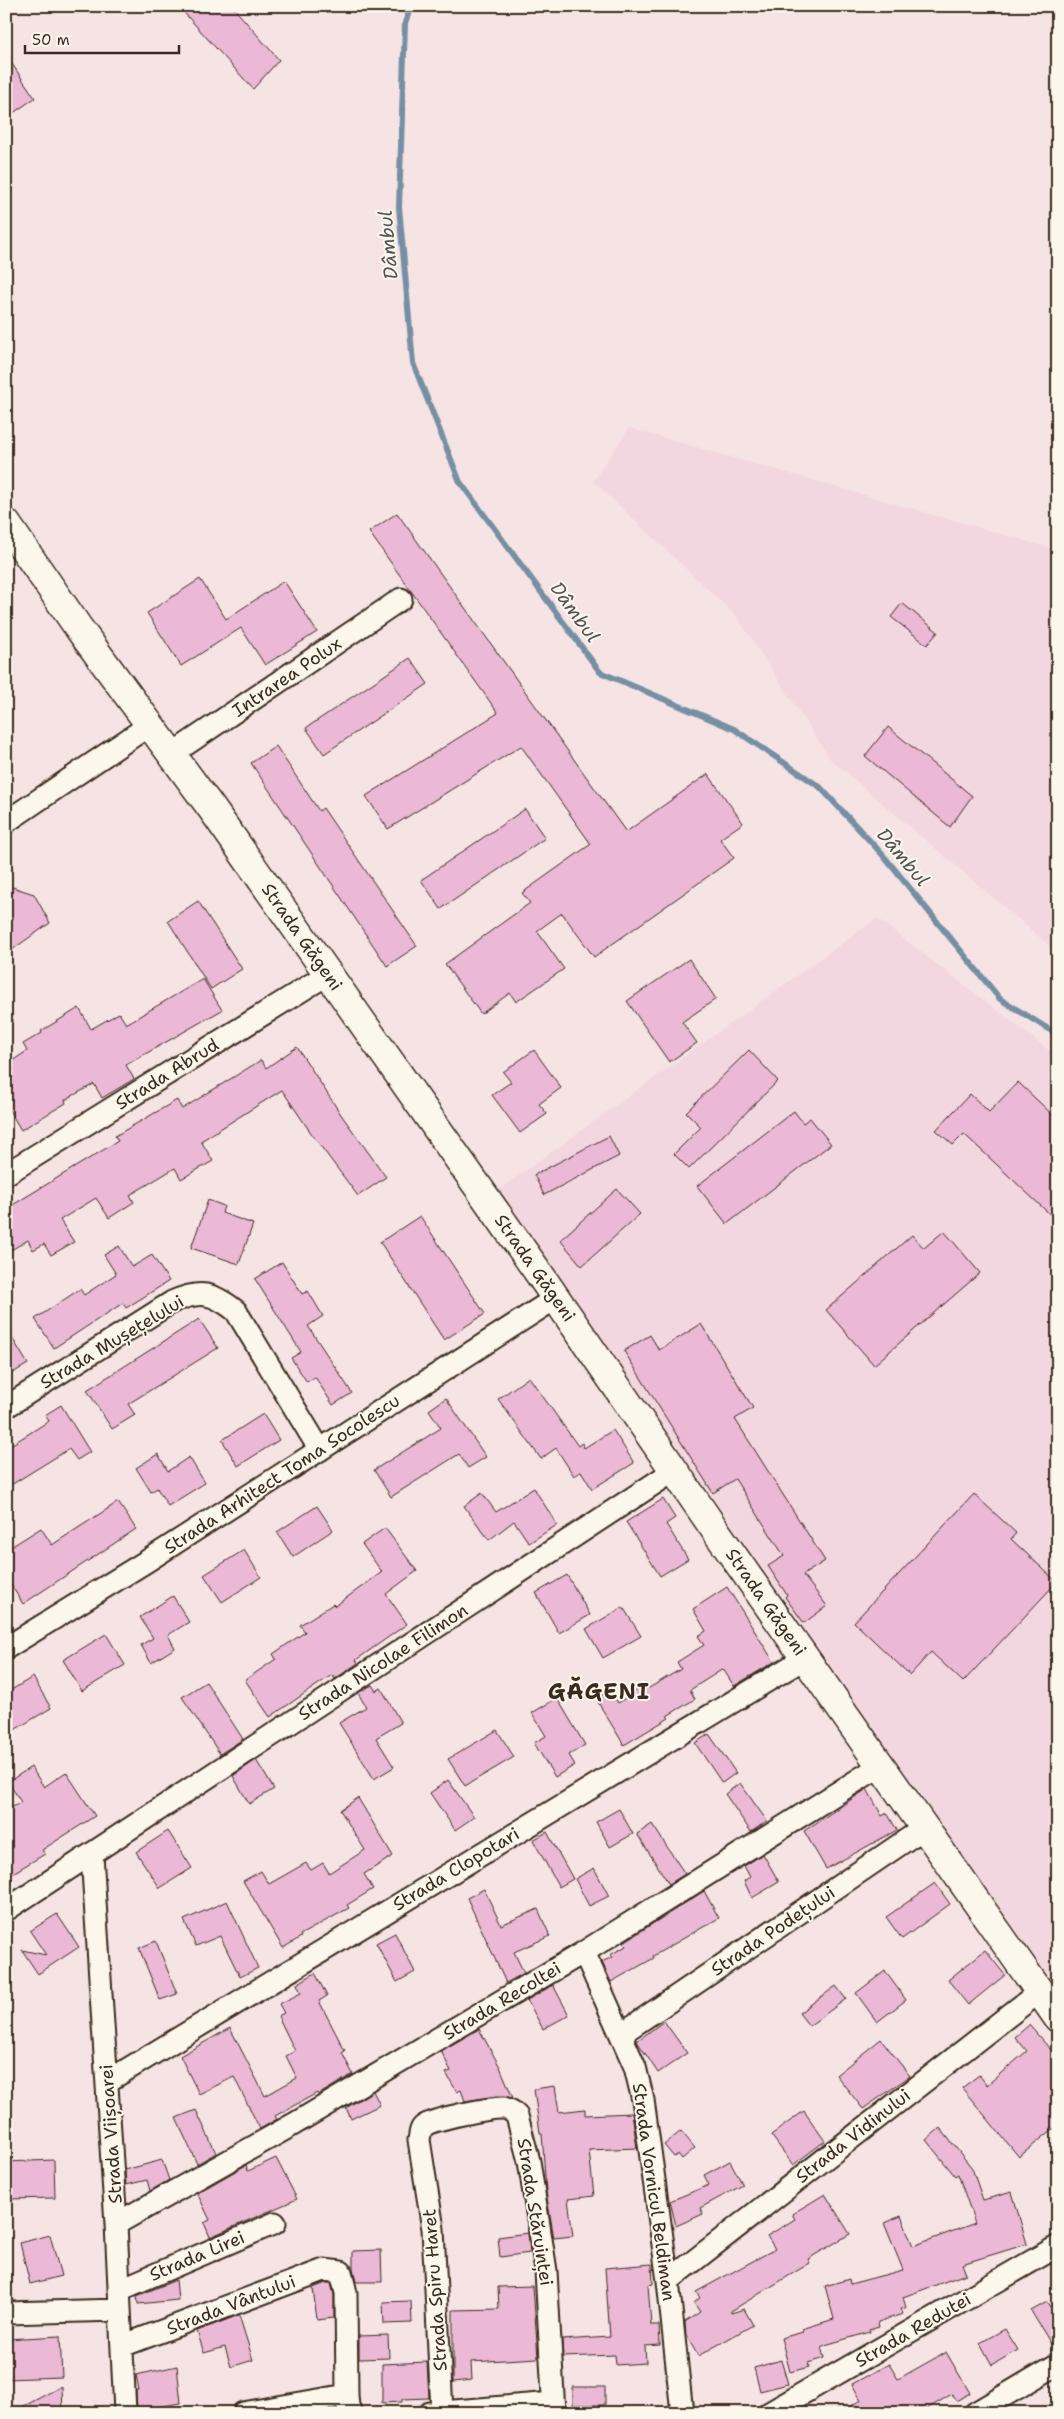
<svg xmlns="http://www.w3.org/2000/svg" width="1064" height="2419" viewBox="0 0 1064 2419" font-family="'Shantell Sans',sans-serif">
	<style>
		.built { fill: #f3d7e0 }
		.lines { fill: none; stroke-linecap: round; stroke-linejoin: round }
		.stream { stroke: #768fa3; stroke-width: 6 }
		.building { fill: #ebb8d6; stroke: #3b2a1e }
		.street-casing { stroke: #3b2a1e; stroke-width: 25 }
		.secondary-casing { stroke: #3b2a1e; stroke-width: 31 }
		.street { stroke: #fbf7ec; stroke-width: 21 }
		.secondary { stroke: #fbf7ec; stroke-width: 28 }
		.labels { text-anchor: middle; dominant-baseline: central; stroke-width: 4; stroke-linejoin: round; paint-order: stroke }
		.street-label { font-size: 18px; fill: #3b2a1e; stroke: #fbf7ec }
		.water-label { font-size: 19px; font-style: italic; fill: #545456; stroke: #fbf7ec }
		.district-label { font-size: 22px; font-weight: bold; letter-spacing: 1px; fill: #3b2a1e; stroke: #fbf7ec }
	</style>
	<rect width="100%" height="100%" fill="#f6e4e5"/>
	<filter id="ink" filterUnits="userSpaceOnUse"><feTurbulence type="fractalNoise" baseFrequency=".02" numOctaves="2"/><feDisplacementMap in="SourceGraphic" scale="10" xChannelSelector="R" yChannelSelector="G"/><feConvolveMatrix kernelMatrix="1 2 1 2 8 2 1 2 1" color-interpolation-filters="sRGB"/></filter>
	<g filter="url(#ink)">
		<path class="built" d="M 629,428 L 1058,550 L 1058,953 L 830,759 L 737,617 L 593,481 Z
			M 877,918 L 1058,1057 L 1058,1987 L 1022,1940 L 498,1190 Z"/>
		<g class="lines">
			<path class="stream" d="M 411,6 L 405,23 L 399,207 L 413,363 L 460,482 L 600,672 L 734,729 L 820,787 L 882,854 L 1000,999 L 1058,1035"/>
		</g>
		<path class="building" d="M 178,6 L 232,6 L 279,60 L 253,89 Z
			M 6,55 L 35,98 L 6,118 Z
			M 397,513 L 626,832 L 708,774 L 743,823 L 720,839 L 734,858 L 594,957 L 562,913 L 537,931 L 564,969 L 516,1002 L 510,993 L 481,1014 L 445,964 L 530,903 L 522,893 L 591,844 L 521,746 L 388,829 L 366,796 L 498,713 L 369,532 Z
			M 200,579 L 226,619 L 284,581 L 317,632 L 265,665 L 241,628 L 181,666 L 147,613 Z
			M 902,603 L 938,632 L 927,645 L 891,617 Z
			M 410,658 L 428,684 L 324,754 L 306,728 Z
			M 888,727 L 972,796 L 950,827 L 865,756 Z
			M 276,746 L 319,811 L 323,808 L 417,946 L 387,966 L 251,763 Z
			M 525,809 L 545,838 L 441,909 L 421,880 Z
			M 6,885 L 34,894 L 50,923 L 6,954 Z
			M 198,901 L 242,969 L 211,989 L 168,921 Z
			M 689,959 L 716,999 L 682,1022 L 697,1043 L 669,1062 L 627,1001 Z
			M 203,979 L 222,1010 L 126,1065 L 134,1079 L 102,1098 L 94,1084 L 65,1100 L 66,1103 L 21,1130 L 6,1105 L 6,1075 L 14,1070 L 9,1063 L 27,1051 L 23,1044 L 42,1033 L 41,1031 L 79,1008 L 91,1029 L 119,1013 L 126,1024 Z
			M 297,1047 L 342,1116 L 386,1177 L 358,1196 L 313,1136 L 282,1090 L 201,1141 L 213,1161 L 181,1179 L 175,1168 L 130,1195 L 134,1202 L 109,1218 L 96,1198 L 60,1220 L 74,1242 L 51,1255 L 44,1244 L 33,1250 L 28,1240 L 6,1253 L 6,1209 L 118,1141 L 115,1136 L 177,1100 L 182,1109 L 261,1060 L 266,1068 Z
			M 534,1050 L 561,1088 L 539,1104 L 547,1114 L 520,1133 L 492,1095 L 511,1082 L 503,1072 Z
			M 749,1050 L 778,1081 L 689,1169 L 674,1154 L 701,1127 L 686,1112 Z
			M 1018,1082 L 1058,1120 L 1058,1222 L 964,1134 L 953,1145 L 936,1130 L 970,1094 L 989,1112 Z
			M 794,1111 L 803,1123 L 810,1118 L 831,1144 L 727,1224 L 697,1186 Z
			M 609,1136 L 619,1156 L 544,1195 L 534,1175 Z
			M 617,1189 L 640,1214 L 582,1266 L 560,1240 Z
			M 208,1200 L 224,1206 L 222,1213 L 253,1224 L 239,1264 L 191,1248 Z
			M 420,1216 L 485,1314 L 444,1340 L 380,1242 Z
			M 944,1231 L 980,1273 L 874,1365 L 826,1310 L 912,1235 L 924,1248 Z
			M 119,1246 L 132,1267 L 152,1255 L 169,1281 L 126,1308 L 123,1303 L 54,1348 L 35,1319 L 80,1289 L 84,1295 L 116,1274 L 104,1255 Z
			M 282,1262 L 302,1294 L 308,1291 L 323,1316 L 308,1326 L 352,1393 L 333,1405 L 315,1377 L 307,1382 L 291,1358 L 301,1352 L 255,1279 Z
			M 199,1319 L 218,1348 L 128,1404 L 135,1415 L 112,1429 L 87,1390 Z
			M 701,1324 L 753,1408 L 735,1419 L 825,1561 L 803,1575 L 827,1606 L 804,1623 L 785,1597 L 787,1595 L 768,1566 L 784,1556 L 735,1479 L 713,1493 L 624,1351 L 650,1335 L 659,1350 Z
			M 6,1328 L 28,1364 L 6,1377 Z
			M 529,1377 L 578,1446 L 582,1443 L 584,1448 L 613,1430 L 634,1463 L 592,1489 L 581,1471 L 574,1476 L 556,1448 L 541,1459 L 498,1399 Z
			M 446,1398 L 486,1457 L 468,1468 L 459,1454 L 391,1497 L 374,1470 L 441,1428 L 429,1410 Z
			M 61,1405 L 90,1452 L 77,1460 L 69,1449 L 6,1488 L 6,1448 L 49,1421 L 45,1415 Z
			M 263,1414 L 279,1440 L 238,1466 L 222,1440 Z
			M 158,1454 L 168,1471 L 189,1457 L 205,1483 L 168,1506 L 157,1488 L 151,1492 L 136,1468 Z
			M 534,1488 L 557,1525 L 529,1543 L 514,1521 L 489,1540 L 464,1506 L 482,1493 L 496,1512 Z
			M 974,1494 L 1016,1533 L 1011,1539 L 1057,1582 L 963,1682 L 931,1652 L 910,1675 L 854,1622 Z
			M 663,1499 L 675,1518 L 666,1524 L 688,1559 L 660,1576 L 626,1522 Z
			M 118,1502 L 136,1529 L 23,1604 L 6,1577 L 6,1550 L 41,1528 L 52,1545 Z
			M 317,1506 L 333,1530 L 293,1557 L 277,1532 Z
			M 385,1528 L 417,1571 L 386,1594 L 407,1624 L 356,1660 L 358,1663 L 335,1679 L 332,1675 L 270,1717 L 245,1680 L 276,1659 L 273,1654 L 305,1632 L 300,1625 L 333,1604 L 335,1606 L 382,1572 L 362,1544 Z
			M 244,1550 L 261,1577 L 222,1602 L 204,1575 Z
			M 567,1575 L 590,1615 L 559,1633 L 536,1593 Z
			M 727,1587 L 774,1662 L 734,1686 L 723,1669 L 690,1690 L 695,1699 L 667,1716 L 669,1718 L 624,1745 L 596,1699 L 610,1690 L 618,1703 L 646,1684 L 649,1688 L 681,1669 L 677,1662 L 704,1645 L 698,1636 L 706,1631 L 693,1609 Z
			M 173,1596 L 189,1622 L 168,1635 L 175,1648 L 151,1663 L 141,1645 L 153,1638 L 140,1617 Z
			M 623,1607 L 641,1636 L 603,1658 L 586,1629 Z
			M 106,1634 L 125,1665 L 82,1691 L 63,1660 Z
			M 33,1677 L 51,1708 L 6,1735 L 6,1693 Z
			M 206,1682 L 243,1739 L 220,1754 L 182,1697 Z
			M 372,1685 L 376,1691 L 381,1688 L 401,1723 L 376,1738 L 394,1767 L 374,1779 L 339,1723 L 366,1707 L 358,1693 Z
			M 557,1698 L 585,1745 L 569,1755 L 575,1765 L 555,1777 L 534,1743 L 546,1736 L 532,1713 Z
			M 497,1730 L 514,1757 L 465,1786 L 448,1759 Z
			M 709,1734 L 736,1773 L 722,1783 L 695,1743 Z
			M 256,1760 L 274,1789 L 249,1804 L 233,1776 Z
			M 31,1767 L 44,1787 L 66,1772 L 95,1816 L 42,1850 L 45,1854 L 6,1877 L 6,1811 L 21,1802 L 8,1782 Z
			M 448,1780 L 474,1817 L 455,1830 L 430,1793 Z
			M 740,1783 L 767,1821 L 751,1832 L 725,1794 Z
			M 867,1789 L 882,1816 L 887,1813 L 897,1830 L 826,1869 L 804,1831 Z
			M 358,1798 L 393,1856 L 364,1874 L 373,1889 L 347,1905 L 349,1908 L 300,1935 L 301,1937 L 283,1948 L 243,1881 L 261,1871 L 269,1884 L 306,1863 L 311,1870 L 323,1863 L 329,1873 L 365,1850 L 340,1810 Z
			M 619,1809 L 633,1834 L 610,1847 L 596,1822 Z
			M 652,1824 L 685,1874 L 669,1884 L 637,1834 Z
			M 168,1831 L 192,1868 L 160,1888 L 136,1852 Z
			M 547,1832 L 573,1879 L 559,1887 L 533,1840 Z
			M 763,1854 L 779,1882 L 752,1898 L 744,1881 L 750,1877 L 744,1866 Z
			M 594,1868 L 609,1896 L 589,1906 L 575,1879 Z
			M 935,1883 L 950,1904 L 902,1939 L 886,1917 Z
			M 484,1889 L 501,1925 L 538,1909 L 550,1936 L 514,1952 L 524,1973 L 506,1983 L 467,1898 Z
			M 704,1891 L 719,1918 L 653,1956 L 654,1958 L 611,1982 L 602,1962 L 612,1957 L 610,1955 L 626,1946 L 624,1942 Z
			M 227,1901 L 258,1968 L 240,1977 L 220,1936 L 196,1946 L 184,1920 Z
			M 57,1914 L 79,1947 L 38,1974 L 22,1950 L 46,1955 L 30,1931 Z
			M 395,1933 L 415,1972 L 397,1982 L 376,1943 Z
			M 156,1941 L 177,1994 L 160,2000 L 139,1948 Z
			M 985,1950 L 1005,1975 L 968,2005 L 948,1980 Z
			M 885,1971 L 906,2000 L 877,2022 L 856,1993 Z
			M 315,1973 L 327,1996 L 319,2001 L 345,2051 L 342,2053 L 353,2074 L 318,2095 L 317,2093 L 275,2116 L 277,2119 L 260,2129 L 234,2077 L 199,2094 L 180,2056 L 230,2028 L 265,2096 L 297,2078 L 286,2056 L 295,2051 L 278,2016 L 284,2013 L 279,2004 L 301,1993 L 297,1984 Z
			M 553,1985 L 569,2015 L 543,2029 L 527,2000 Z
			M 836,1986 L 846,1999 L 809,2026 L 799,2013 Z
			M 664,2021 L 687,2053 L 658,2073 L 637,2041 Z
			M 1029,2025 L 1058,2058 L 1058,2125 L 1019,2157 L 962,2088 L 979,2075 L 987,2085 L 1027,2051 L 1015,2037 Z
			M 479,2029 L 500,2067 L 513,2098 L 497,2096 L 465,2101 L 461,2090 L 457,2092 L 446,2073 L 451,2071 L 441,2051 Z
			M 881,2039 L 910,2076 L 863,2109 L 836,2075 Z
			M 555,2086 L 559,2112 L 585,2109 L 585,2115 L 632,2113 L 637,2148 L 589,2150 L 594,2196 L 568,2199 L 573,2236 L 554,2238 L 546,2192 L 542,2133 L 540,2133 L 534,2089 Z
			M 373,2091 L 380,2105 L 351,2119 L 346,2108 Z
			M 196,2110 L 216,2153 L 197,2164 L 176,2118 Z
			M 804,2111 L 825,2141 L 793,2165 L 771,2135 Z
			M 940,2128 L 972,2168 L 983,2200 L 1012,2192 L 1027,2244 L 962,2264 L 966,2274 L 903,2297 L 906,2308 L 901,2309 L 903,2314 L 878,2322 L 879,2327 L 869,2330 L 870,2332 L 825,2345 L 821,2347 L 824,2358 L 808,2363 L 809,2367 L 790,2372 L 781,2338 L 803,2332 L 802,2329 L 834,2319 L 825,2286 L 849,2279 L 850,2284 L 903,2270 L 884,2223 L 901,2216 L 913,2246 L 975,2223 L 958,2174 L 955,2176 L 926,2140 Z
			M 681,2131 L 695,2148 L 682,2159 L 678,2154 L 674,2157 L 664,2145 Z
			M 276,2158 L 297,2199 L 210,2237 L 204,2223 L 210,2220 L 197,2193 L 246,2165 L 248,2171 Z
			M 54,2160 L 55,2198 L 6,2199 L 6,2162 Z
			M 162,2160 L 169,2180 L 150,2191 L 147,2180 L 126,2185 L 125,2170 Z
			M 730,2161 L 743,2185 L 700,2208 L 703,2214 L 676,2226 L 670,2201 L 709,2185 L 704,2175 Z
			M 825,2194 L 850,2234 L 808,2259 L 810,2263 L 731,2311 L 731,2313 L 744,2309 L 753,2325 L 698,2356 L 686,2335 L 685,2322 L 700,2312 L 694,2303 L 700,2298 L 696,2292 L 775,2249 L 767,2236 L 795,2219 L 792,2214 Z
			M 528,2233 L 530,2253 L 500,2257 L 498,2237 Z
			M 50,2235 L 61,2276 L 30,2284 L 20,2243 Z
			M 381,2250 L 382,2282 L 356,2282 L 353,2268 L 353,2251 Z
			M 652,2264 L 653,2284 L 648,2285 L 651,2325 L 659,2325 L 660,2345 L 645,2346 L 646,2363 L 616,2365 L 615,2355 L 563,2357 L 562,2340 L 610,2337 L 605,2268 Z
			M 176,2280 L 178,2300 L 138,2304 L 137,2296 Z
			M 326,2283 L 331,2283 L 334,2295 L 334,2318 L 317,2320 L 313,2288 Z
			M 533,2286 L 538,2358 L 471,2362 L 472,2380 L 453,2382 L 453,2310 L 499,2309 L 498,2287 Z
			M 411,2301 L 412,2323 L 384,2324 L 383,2302 Z
			M 1047,2302 L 1050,2307 L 1058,2302 L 1058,2352 L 1056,2352 L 1031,2311 Z
			M 239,2315 L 253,2360 L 231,2367 L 225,2347 L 204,2353 L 197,2331 Z
			M 1005,2329 L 1018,2350 L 992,2365 L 980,2343 Z
			M 388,2335 L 389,2358 L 359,2359 L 359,2336 Z
			M 60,2336 L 62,2377 L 6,2379 L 6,2339 Z
			M 946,2352 L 970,2393 L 956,2401 L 952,2394 L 920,2413 L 838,2413 L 861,2400 L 852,2384 L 889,2364 L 898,2379 Z
			M 781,2360 L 788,2384 L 760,2391 L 754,2368 Z
			M 427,2362 L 429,2398 L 402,2399 L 402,2402 L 382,2403 L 382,2364 Z
			M 177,2366 L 181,2403 L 137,2410 L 136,2390 L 139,2390 L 136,2375 Z
			M 62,2386 L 63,2413 L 11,2413 Z
			M 573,2387 L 605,2387 L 605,2405 L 573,2405 Z"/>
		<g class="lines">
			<g class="street-casing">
				<path id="street" d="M 172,754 L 401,599
					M 6,822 L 151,724
					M 6,1174 L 328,974
					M 6,1407 L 172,1302 C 200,1290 212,1292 236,1311 L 320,1450
					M 6,1648 L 147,1561 L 556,1298
					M 92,1855 L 116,2224 L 125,2413
					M 6,1910 L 675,1470
					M 584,1952 L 635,2067 L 643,2100 L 668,2281 L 682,2413
					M 621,2034 L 924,1828
					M 108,2081 L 805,1658
					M 116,2224 L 294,2124 L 584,1952 L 880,1766
					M 668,2281 L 1039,1992
					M 119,2290 L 275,2223
					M 6,2313 L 120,2310
					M 122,2346 L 324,2270 L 341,2272 L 346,2293 L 347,2395 L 348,2406 L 351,2413
					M 442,2412 L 433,2229 L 419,2140 C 420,2135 420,2129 424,2126 C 432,2119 493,2107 504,2108 C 510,2109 513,2112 517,2116 L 529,2161 L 546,2271 L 554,2413
					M 243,2413 L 347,2395
					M 429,2413 L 553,2403
					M 769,2413 L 1058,2246
					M 975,2413 L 1058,2364"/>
			</g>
			<g class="secondary-casing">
				<path id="secondary" d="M 6,523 L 80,630 L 212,809 L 538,1272 L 711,1524 L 1058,2018"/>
			</g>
			<use href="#street" class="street"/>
			<use href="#secondary" class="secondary"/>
		</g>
	</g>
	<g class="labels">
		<g class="street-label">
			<text transform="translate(287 677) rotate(-34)">Intrarea Polux</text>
			<text transform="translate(302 937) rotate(55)">Strada Găgeni</text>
			<text transform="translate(167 1074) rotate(-32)">Strada Abrud</text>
			<text transform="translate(535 1268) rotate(55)">Strada Găgeni</text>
			<text transform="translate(112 1342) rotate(-31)">Strada Mușețelului</text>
			<text transform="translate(282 1474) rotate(-33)">Strada Arhitect Toma Socolescu</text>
			<text transform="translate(766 1602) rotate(55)">Strada Găgeni</text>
			<text transform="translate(383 1662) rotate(-33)">Strada Nicolae Filimon</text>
			<text transform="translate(456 1869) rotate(-31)">Strada Clopotari</text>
			<text transform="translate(773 1931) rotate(-34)">Strada Podețului</text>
			<text transform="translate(502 2001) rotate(-31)">Strada Recoltei</text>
			<text transform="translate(111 2134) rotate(-94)">Strada Viișoarei</text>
			<text transform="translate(853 2136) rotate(-38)">Strada Vidinului</text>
			<text transform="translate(654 2192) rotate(82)">Strada Vornicul Beldiman</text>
			<text transform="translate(535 2212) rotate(81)">Strada Stăruinței</text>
			<text transform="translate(197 2256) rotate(-23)">Strada Lirei</text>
			<text transform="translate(435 2290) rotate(-94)">Strada Spiru Haret</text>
			<text transform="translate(231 2305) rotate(-21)">Strada Vântului</text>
			<text transform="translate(913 2330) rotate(-30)">Strada Redutei</text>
		</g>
		<g class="water-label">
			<text transform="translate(388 245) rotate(-95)">Dâmbul</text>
			<text transform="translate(575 612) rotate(54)">Dâmbul</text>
			<text transform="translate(903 857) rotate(50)">Dâmbul</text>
		</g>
		<g class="district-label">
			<text x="599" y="1691">GĂGENI</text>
		</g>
	</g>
	<rect width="1064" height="2419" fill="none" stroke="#fbf7ec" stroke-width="25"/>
	<rect x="12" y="12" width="1039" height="2394" fill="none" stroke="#3b2a1e" stroke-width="2" filter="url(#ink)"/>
	<path d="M25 45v8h154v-8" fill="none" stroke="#3b2a1e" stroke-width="2.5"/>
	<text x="32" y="45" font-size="15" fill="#3b2a1e" stroke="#fbf7ec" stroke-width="4" paint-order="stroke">50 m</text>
</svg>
